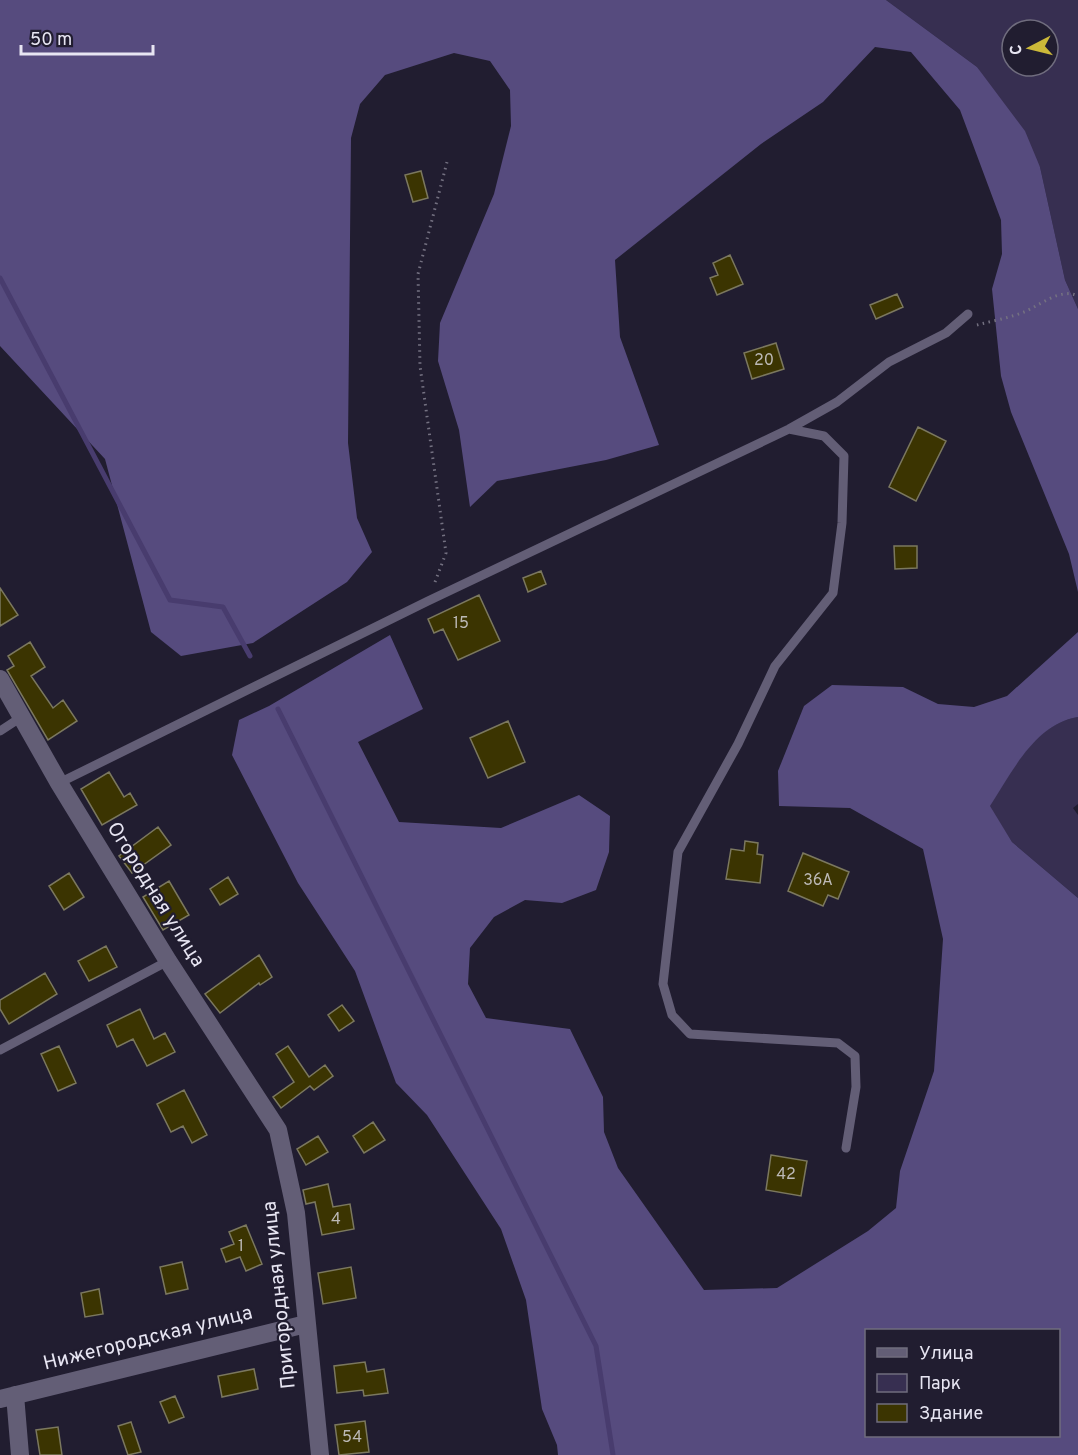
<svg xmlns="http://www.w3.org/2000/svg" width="1078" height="1455" viewBox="0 0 1078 1455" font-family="Overpass,sans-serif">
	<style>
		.green { fill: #372f51; fill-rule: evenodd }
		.forest { fill: #564b7e; fill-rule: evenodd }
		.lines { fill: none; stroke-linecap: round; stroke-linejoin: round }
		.stream { stroke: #483c6e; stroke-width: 5 }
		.building { fill: #3b3401; stroke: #7b785f; stroke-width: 1.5 }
		.path { stroke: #747181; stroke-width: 3; stroke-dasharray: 1.5 4.5; stroke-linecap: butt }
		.lane { stroke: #635e76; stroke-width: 9 }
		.street { stroke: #635e76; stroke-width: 18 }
		.labels { text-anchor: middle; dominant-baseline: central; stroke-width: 4.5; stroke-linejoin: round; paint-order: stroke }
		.number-label { font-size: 16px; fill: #bcb9b6 }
		.street-label { font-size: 20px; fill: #e7e5f2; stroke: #211d30 }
	</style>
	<rect width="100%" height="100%" fill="#211d30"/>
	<path class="green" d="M 886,0 L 1078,0 L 1078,309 L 1065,280 L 1040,167 L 977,67 ZM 1012,30 L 1048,30 L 1048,66 L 1012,66 Z
		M 1078,717 L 1078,804 L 1073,808 L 1078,815 L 1078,898 L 1012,842 L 989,806 C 1012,772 1034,724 1078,717 Z"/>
	<path class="forest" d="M 0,0 L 886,0 L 977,67 L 1025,131 L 1040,167 L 1065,280 L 1078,309 L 1078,592 L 1069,554 L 1011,412 L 1001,376 L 992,289 L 1002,254 L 1001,220 L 960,110 L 911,52 L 875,47 L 823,102 L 761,144 L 615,260 L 620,337 L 659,445 L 606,460 L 497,481 L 470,507 L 459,430 L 438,361 L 440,323 L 494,194 L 511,126 L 510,90 L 490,61 L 454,53 L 385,75 L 360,104 L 351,138 L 348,443 L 357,518 L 372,552 L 347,582 L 253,643 L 181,656 L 151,632 L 105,459 L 0,346 Z
		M 1078,632 L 1078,717 C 1035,724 1012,772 990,806 L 1012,842 L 1078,898 L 1078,1455 L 558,1455 L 557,1445 L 542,1409 L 526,1300 L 501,1229 L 427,1115 L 396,1083 L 355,971 L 298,883 L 232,755 L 239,720 L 269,706 L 390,635 L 423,709 L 358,742 L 399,822 L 501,828 L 579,795 L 610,816 L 609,852 L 596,890 L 562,903 L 525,900 L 494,917 L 470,948 L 468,984 L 486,1018 L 570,1029 L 603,1097 L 604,1132 L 618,1168 L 704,1290 L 777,1288 L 868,1231 L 896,1208 L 900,1171 L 934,1071 L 943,939 L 923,849 L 850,808 L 779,806 L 778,771 L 804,706 L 832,685 L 903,687 L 938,704 L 974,707 L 1007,696 ZM 866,1330 L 1058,1330 L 1058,1436 L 866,1436 Z"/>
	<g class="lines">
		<path class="stream" d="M 0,278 L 170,600 L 223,607 L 250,656
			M 278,709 L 596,1346 L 613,1455"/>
	</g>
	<path class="building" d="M 421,171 L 428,198 L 413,202 L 405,175 Z
		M 730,255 L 743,284 L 717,295 L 710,278 L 718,275 L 713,263 Z
		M 897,294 L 903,307 L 876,319 L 870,305 Z
		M 776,343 L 784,369 L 752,379 L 744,353 Z
		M 918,427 L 946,441 L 916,501 L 889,487 Z
		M 894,546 L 917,546 L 917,568 L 895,569 Z
		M 541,571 L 546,584 L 528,592 L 523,578 Z
		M 0,588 L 18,615 L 0,626 Z
		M 479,595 L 500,641 L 458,660 L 443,629 L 434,633 L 428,619 Z
		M 30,642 L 45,667 L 31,676 L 53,708 L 63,700 L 77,721 L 48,740 L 7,670 L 14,666 L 8,656 Z
		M 508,721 L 525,762 L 488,778 L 470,738 Z
		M 109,772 L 124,797 L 130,793 L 137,805 L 102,825 L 81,789 Z
		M 158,827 L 171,845 L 132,873 L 119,856 Z
		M 745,841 L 758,843 L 757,854 L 763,855 L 760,883 L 726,879 L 731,849 L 744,851 Z
		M 803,853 L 849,872 L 838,899 L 828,895 L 823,906 L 788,891 Z
		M 69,873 L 84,897 L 64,910 L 49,886 Z
		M 228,877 L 238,894 L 220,905 L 210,889 Z
		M 169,881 L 189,915 L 163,930 L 143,897 Z
		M 106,946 L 117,967 L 89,981 L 78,961 Z
		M 259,955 L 272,977 L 260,985 L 259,983 L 220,1013 L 205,994 Z
		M 45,973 L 57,994 L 9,1024 L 0,1009 L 0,1000 Z
		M 342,1005 L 354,1021 L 339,1031 L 328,1015 Z
		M 140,1009 L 154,1039 L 165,1033 L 175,1052 L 147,1066 L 133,1039 L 117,1047 L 107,1025 Z
		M 59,1046 L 76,1083 L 58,1091 L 41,1054 Z
		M 288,1046 L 309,1077 L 325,1065 L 333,1076 L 314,1090 L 310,1086 L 281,1108 L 273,1097 L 294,1082 L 276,1054 Z
		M 184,1090 L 207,1135 L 192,1143 L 183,1126 L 171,1132 L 157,1104 Z
		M 373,1122 L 385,1140 L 364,1153 L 353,1136 Z
		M 318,1136 L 328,1152 L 306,1165 L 297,1149 Z
		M 771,1155 L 807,1161 L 801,1196 L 766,1190 Z
		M 328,1184 L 333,1207 L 350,1204 L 354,1229 L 322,1235 L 315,1202 L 306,1204 L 303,1190 Z
		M 246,1225 L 262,1264 L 246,1271 L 240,1257 L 226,1262 L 221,1249 L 234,1244 L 229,1232 Z
		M 182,1262 L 188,1289 L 166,1294 L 160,1267 Z
		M 351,1267 L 356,1298 L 323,1304 L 318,1273 Z
		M 99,1289 L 103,1314 L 85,1317 L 81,1293 Z
		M 365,1362 L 367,1372 L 384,1369 L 388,1393 L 364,1396 L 363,1390 L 337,1393 L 334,1366 Z
		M 254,1369 L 258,1389 L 222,1397 L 218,1376 Z
		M 175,1396 L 184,1417 L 169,1423 L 160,1402 Z
		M 365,1421 L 369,1452 L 339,1455 L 335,1425 Z
		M 131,1422 L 141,1452 L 128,1455 L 118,1426 Z
		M 58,1427 L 62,1455 L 40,1455 L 36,1430 Z"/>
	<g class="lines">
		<path class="path" d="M 977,325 C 992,321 1009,318 1024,312 C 1039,306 1061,287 1078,296
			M 435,582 L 446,553 L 420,366 L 418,274 L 447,162"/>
		<path class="lane" d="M 789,429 L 824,436 L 844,456 L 842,523 L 833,593 L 775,666 L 738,744 L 678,852 L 663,984 L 672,1015 L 690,1034 L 838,1043 L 855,1056 L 856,1087 L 846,1148
			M 0,731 L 23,716
			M 59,783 L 428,601 L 789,429 L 837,402 L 889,362 L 946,333 L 968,314
			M 0,1050 L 168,961"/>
		<path class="street" d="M 0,679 L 59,783 L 168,961 L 278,1130 L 296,1213 L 320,1455
			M 15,1395 L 20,1455
			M 0,1399 L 306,1324"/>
	</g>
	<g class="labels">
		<g class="number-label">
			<text x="764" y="361">20</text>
			<text x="461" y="624">15</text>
			<text x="818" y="881">36А</text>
			<text x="786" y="1175">42</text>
			<text x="336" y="1220">4</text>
			<text x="241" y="1247">1</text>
			<text x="352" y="1438">54</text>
		</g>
		<g class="street-label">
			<text transform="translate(155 895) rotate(58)">Огородная улица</text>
			<text transform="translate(280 1295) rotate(-96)">Пригородная улица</text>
			<text transform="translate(148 1339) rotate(-14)">Нижегородская улица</text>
		</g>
	</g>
	<rect x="865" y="1329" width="195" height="108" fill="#211d30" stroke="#706d7e" stroke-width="1.5"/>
	<rect x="877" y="1348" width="30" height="9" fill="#635e76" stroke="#706d7e" stroke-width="1.5"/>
	<text x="919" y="1359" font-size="18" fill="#e7e5f2">Улица</text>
	<rect x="877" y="1374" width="30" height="18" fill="#372f51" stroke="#706d7e" stroke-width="1.5"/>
	<text x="919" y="1389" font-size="18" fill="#e7e5f2">Парк</text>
	<rect x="877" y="1404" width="30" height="18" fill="#3b3401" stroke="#706d7e" stroke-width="1.5"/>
	<text x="919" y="1419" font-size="18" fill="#e7e5f2">Здание</text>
	<g transform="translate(1030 48) rotate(263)"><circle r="28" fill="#211d30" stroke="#706d7e" stroke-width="1.5"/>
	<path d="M0-4.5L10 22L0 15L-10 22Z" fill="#ccb939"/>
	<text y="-9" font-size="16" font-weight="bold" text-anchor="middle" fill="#e7e5f2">С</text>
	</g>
	<path d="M21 45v9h132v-9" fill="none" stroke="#e7e5f2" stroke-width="3"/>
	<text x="30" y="45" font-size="18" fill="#e7e5f2" stroke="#211d30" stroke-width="4.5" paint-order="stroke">50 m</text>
</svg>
